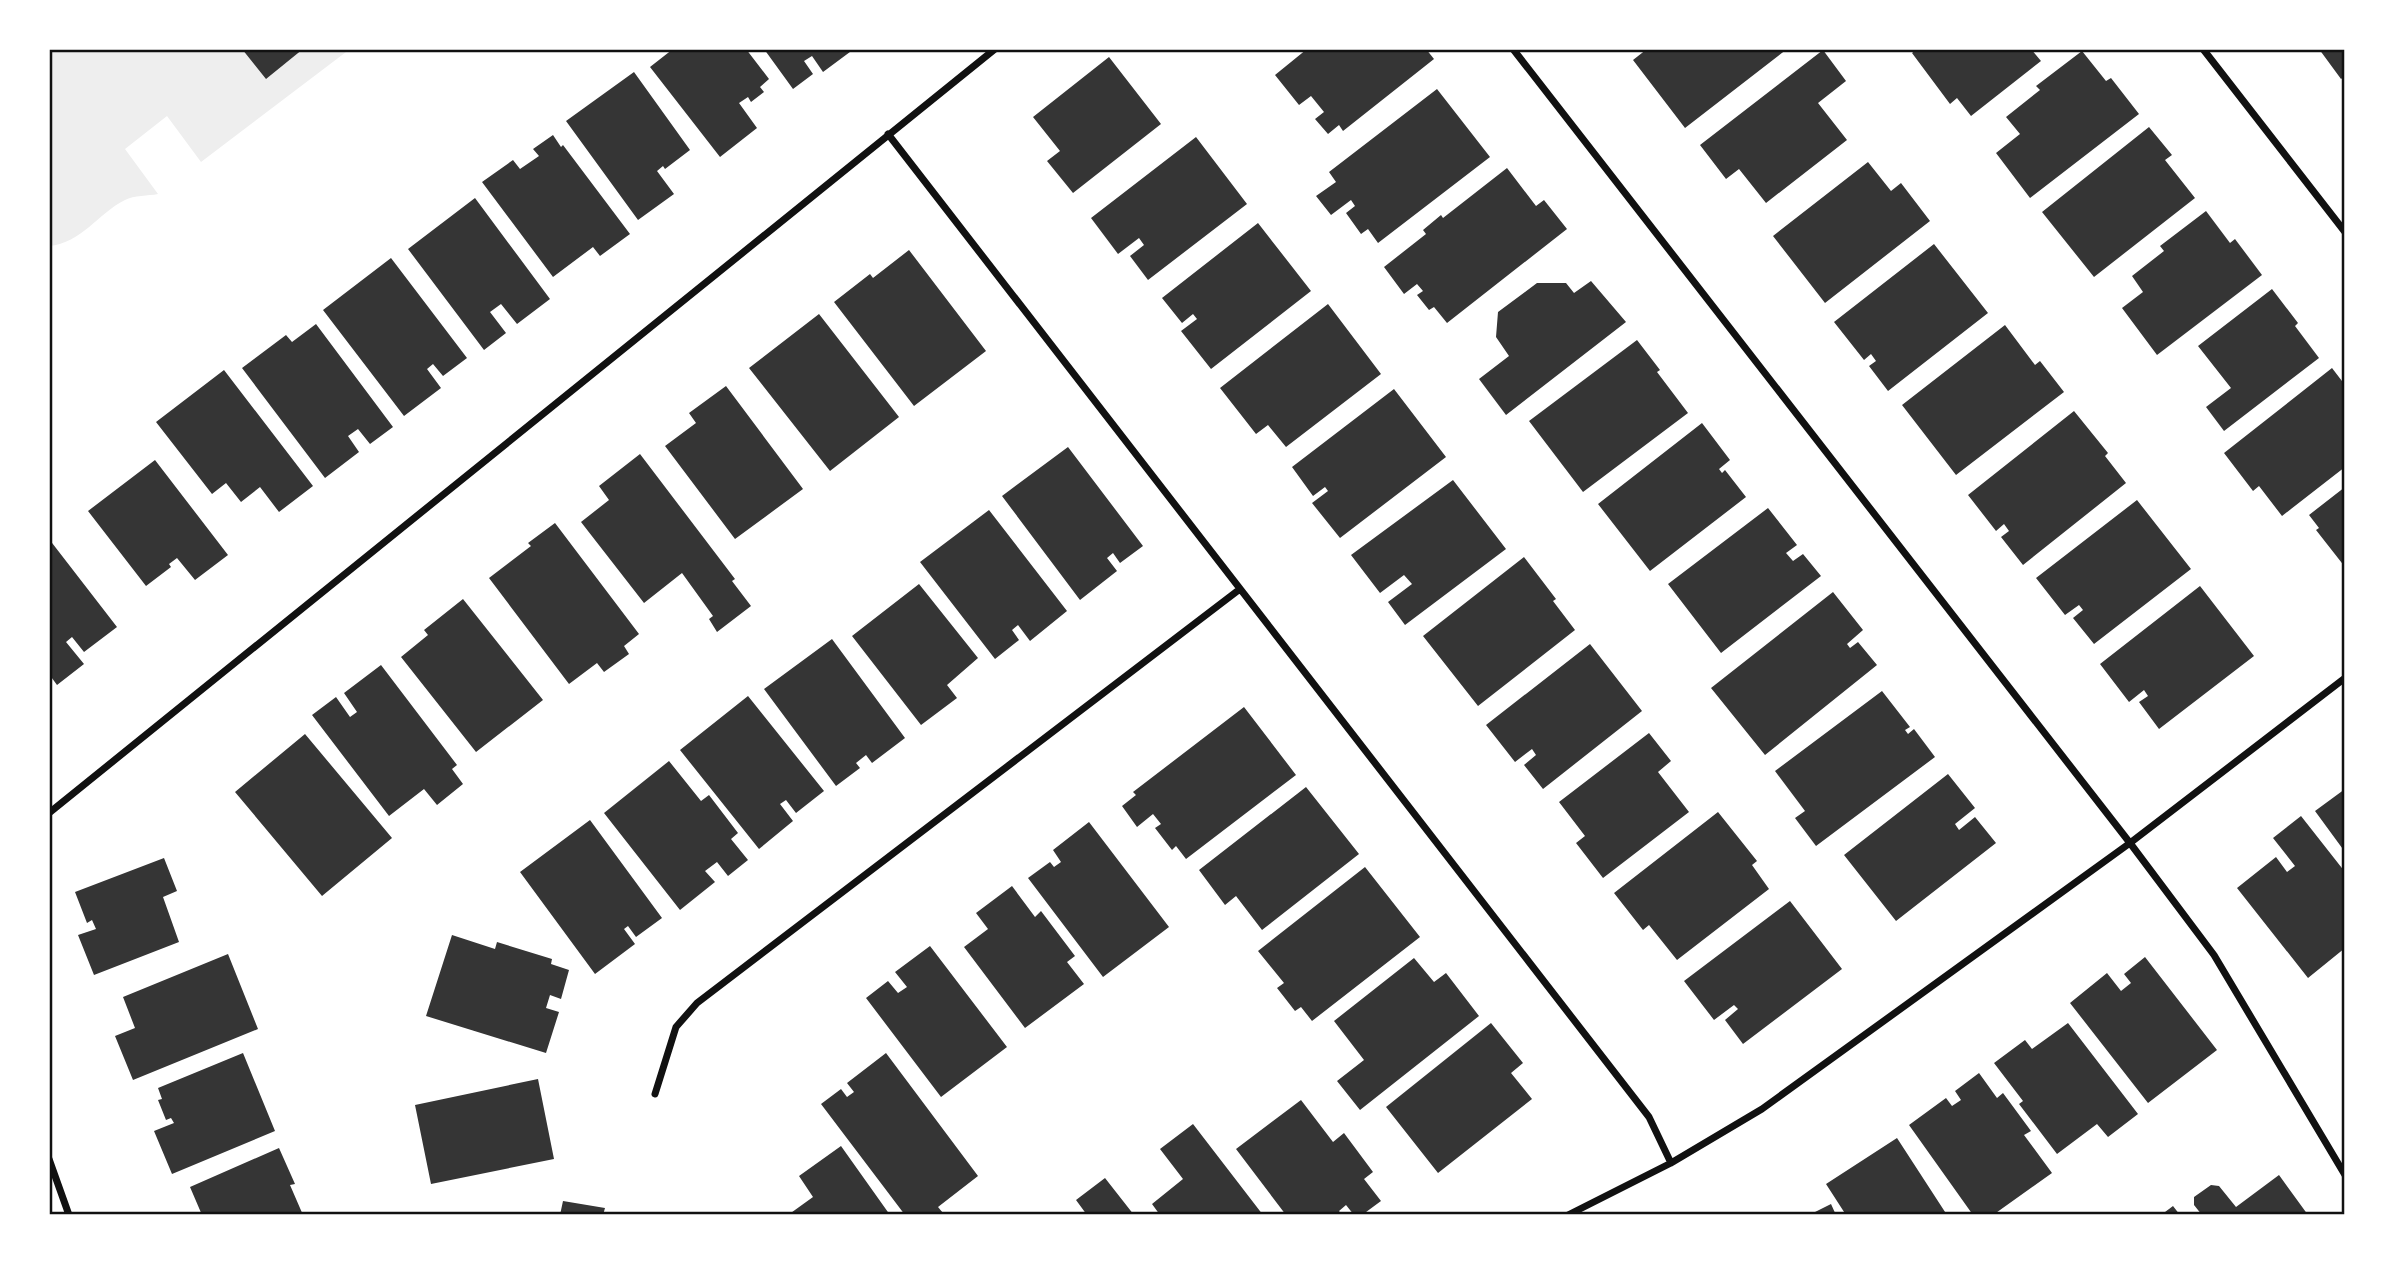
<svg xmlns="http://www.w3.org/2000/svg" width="2394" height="1264" viewBox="0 0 2394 1264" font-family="'PT Sans',sans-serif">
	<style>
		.green { fill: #eee }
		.building { fill: #353535 }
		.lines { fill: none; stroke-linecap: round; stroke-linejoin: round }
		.minor { stroke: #111; stroke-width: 7 }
		.neatline { fill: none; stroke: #111; stroke-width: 2.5 }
	</style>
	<rect width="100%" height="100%" fill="#fff"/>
	<path class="green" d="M 49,49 L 242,49 L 266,78 L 303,49 L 350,49 L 201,162 L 167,116 L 125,149 L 158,194 C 148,196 134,195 125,200 C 97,214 82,243 49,246 Z"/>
	<path class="building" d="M 242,49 L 303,49 L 266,79 Z
		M 673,49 L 746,49 L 769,79 L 760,87 L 764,92 L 751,102 L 748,97 L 739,103 L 757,128 L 720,157 L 650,67 Z
		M 764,49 L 854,49 L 823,72 L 812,56 L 804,61 L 813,74 L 793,89 Z
		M 1307,49 L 1426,49 L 1434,59 L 1343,131 L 1339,125 L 1328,134 L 1315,119 L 1324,112 L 1311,96 L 1299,105 L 1275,75 Z
		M 1647,49 L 1787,49 L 1685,128 L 1633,60 Z
		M 1917,49 L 2031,49 L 2041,61 L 1971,116 L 1957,98 L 1950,104 L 1912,53 Z
		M 2319,49 L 2345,49 L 2345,76 L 2341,79 Z
		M 1823,50 L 1846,81 L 1818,103 L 1847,140 L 1766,203 L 1739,169 L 1726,179 L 1700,145 Z
		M 2082,51 L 2106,81 L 2111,78 L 2139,114 L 2030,198 L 1996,153 L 2020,134 L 2006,117 L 2040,90 L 2036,86 Z
		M 1109,57 L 1161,124 L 1073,193 L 1047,161 L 1060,151 L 1033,117 Z
		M 634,72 L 690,150 L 665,169 L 663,166 L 657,171 L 674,194 L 638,220 L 566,121 Z
		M 1437,89 L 1490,157 L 1378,243 L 1368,229 L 1361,234 L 1346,213 L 1355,206 L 1351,200 L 1331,215 L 1316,196 L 1336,182 L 1329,172 Z
		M 2149,127 L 2172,155 L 2165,160 L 2195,198 L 2094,277 L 2042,212 Z
		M 553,135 L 561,147 L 563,145 L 630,234 L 600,256 L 593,247 L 553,277 L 482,182 L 513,160 L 520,169 L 539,156 L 533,149 Z
		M 1196,137 L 1247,204 L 1148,280 L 1130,256 L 1144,245 L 1139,238 L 1118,254 L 1091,218 Z
		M 1868,162 L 1891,191 L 1901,183 L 1930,221 L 1825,303 L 1773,236 Z
		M 1507,168 L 1536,206 L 1544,200 L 1567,229 L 1447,323 L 1434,307 L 1429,310 L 1417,295 L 1423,291 L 1417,284 L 1404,294 L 1384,267 L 1426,234 L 1423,230 L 1441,215 L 1443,218 Z
		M 475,198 L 550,299 L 517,324 L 501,304 L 490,312 L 506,333 L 484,350 L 408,249 Z
		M 2206,211 L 2230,243 L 2235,239 L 2262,275 L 2157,355 L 2122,308 L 2143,292 L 2132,276 L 2164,251 L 2160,246 Z
		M 1258,223 L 1311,291 L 1211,369 L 1181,331 L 1197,319 L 1193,314 L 1182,323 L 1162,298 Z
		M 1934,244 L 1988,313 L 1888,391 L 1869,366 L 1876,361 L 1871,354 L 1864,360 L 1834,322 Z
		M 909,250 L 986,351 L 914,406 L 834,302 L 870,274 L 873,278 Z
		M 391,258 L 467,358 L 443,376 L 433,364 L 427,369 L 441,388 L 404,416 L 323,310 Z
		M 1591,281 L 1626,322 L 1506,415 L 1479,379 L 1509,356 L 1496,337 L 1498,312 L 1537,283 L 1566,283 L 1574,293 Z
		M 2272,289 L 2298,323 L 2295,326 L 2319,358 L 2224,431 L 2206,407 L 2231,388 L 2198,346 Z
		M 1328,304 L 1381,374 L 1286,447 L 1268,425 L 1256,434 L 1220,388 Z
		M 819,314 L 899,417 L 830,471 L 749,368 Z
		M 316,324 L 393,427 L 370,444 L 358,429 L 348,436 L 359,452 L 325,478 L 242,368 L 286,335 L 292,342 Z
		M 2005,325 L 2035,365 L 2040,361 L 2064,392 L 1956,475 L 1902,405 Z
		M 1637,340 L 1660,370 L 1657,372 L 1688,413 L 1583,492 L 1529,421 Z
		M 2332,368 L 2345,385 L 2345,467 L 2282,516 L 2259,486 L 2253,491 L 2224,453 Z
		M 224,370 L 313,486 L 279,512 L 260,487 L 241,502 L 226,483 L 212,494 L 156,422 Z
		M 726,386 L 803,489 L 735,539 L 665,446 L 696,423 L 689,413 Z
		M 1394,389 L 1446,457 L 1340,538 L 1312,503 L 1328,491 L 1325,487 L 1313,496 L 1292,467 Z
		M 2074,411 L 2108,453 L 2105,456 L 2126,483 L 2023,565 L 2001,537 L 2009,531 L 2004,524 L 1996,531 L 1968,495 Z
		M 1702,423 L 1730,460 L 1719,469 L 1722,473 L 1725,470 L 1746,497 L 1650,571 L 1598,504 Z
		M 1068,447 L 1143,546 L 1120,563 L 1113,553 L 1107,558 L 1117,571 L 1080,600 L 1002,496 Z
		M 640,454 L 735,579 L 732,581 L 751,606 L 717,632 L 709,619 L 713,616 L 682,573 L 644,603 L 581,522 L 609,500 L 599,486 Z
		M 155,460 L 228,555 L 195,580 L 177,558 L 169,564 L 171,567 L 146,586 L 88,511 Z
		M 1453,480 L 1506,549 L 1405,625 L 1388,602 L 1412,584 L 1404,575 L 1380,593 L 1351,555 Z
		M 2345,487 L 2345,567 L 2316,530 L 2319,528 L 2309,515 Z
		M 2137,500 L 2191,569 L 2094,644 L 2073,618 L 2083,610 L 2079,605 L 2065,615 L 2036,578 Z
		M 1768,508 L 1797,545 L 1786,553 L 1793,561 L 1803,554 L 1821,576 L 1721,653 L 1668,584 Z
		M 989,510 L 1067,611 L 1030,641 L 1018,625 L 1012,630 L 1019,640 L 995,659 L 920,562 Z
		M 555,523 L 639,634 L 624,646 L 629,654 L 604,672 L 597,663 L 569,684 L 489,578 L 531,546 L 528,543 Z
		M 49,539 L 117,627 L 84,652 L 72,637 L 66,642 L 84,664 L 57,685 L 49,674 Z
		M 1524,557 L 1556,599 L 1553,601 L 1575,630 L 1478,706 L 1423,636 Z
		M 919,584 L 978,658 L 947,685 L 957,698 L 921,725 L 852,636 Z
		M 2200,586 L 2254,656 L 2159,729 L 2139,702 L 2148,696 L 2144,690 L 2129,702 L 2100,664 Z
		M 1833,592 L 1863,630 L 1847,644 L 1850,648 L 1858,642 L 1877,665 L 1765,755 L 1711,688 Z
		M 463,599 L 543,700 L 476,752 L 401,657 L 428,635 L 424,630 Z
		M 832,639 L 905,738 L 872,763 L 866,755 L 856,763 L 860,768 L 836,786 L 764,689 Z
		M 1590,644 L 1642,711 L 1543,789 L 1524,765 L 1536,755 L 1532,749 L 1515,762 L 1486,725 Z
		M 381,665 L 457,765 L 452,769 L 463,784 L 437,805 L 424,789 L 389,816 L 312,715 L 336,697 L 350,717 L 357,712 L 344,693 Z
		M 1882,691 L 1910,727 L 1905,730 L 1908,734 L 1914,729 L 1935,757 L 1816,846 L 1795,818 L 1805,811 L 1775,771 Z
		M 748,696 L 824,791 L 796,813 L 786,800 L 780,804 L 793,821 L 759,849 L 680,750 Z
		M 1244,707 L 1296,775 L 1186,859 L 1176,846 L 1172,850 L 1155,828 L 1161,824 L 1153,814 L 1137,827 L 1122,806 L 1136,795 L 1133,792 Z
		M 1649,733 L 1671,761 L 1658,772 L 1689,812 L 1603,878 L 1576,843 L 1585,836 L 1559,802 Z
		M 305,734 L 392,838 L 322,896 L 235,792 Z
		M 669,761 L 701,801 L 709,795 L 738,833 L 731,839 L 748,860 L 728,876 L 717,862 L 705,871 L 715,882 L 680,910 L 604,813 Z
		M 1948,774 L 1975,808 L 1955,824 L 1959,830 L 1975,817 L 1996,843 L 1896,921 L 1844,855 Z
		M 1306,787 L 1359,854 L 1262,930 L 1236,896 L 1225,905 L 1199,870 Z
		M 2345,789 L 2345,852 L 2315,811 Z
		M 1718,812 L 1757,861 L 1752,865 L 1769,889 L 1677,960 L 1649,925 L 1643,930 L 1614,893 Z
		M 2301,816 L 2345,872 L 2345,948 L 2308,978 L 2237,888 L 2276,857 L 2287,872 L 2295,866 L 2273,838 Z
		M 590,820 L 662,918 L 636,937 L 628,926 L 624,929 L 635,944 L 595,974 L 520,872 Z
		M 1089,822 L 1169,927 L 1103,977 L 1028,878 L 1050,862 L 1054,867 L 1061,862 L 1053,850 Z
		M 164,858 L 177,891 L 163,897 L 179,942 L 94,975 L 78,935 L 96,929 L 92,920 L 87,923 L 75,892 Z
		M 1365,867 L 1420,937 L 1312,1021 L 1301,1007 L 1295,1011 L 1277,988 L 1284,983 L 1258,951 Z
		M 1012,886 L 1035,917 L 1041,911 L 1075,956 L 1067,962 L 1084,984 L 1025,1028 L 964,947 L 988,929 L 976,913 Z
		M 1790,901 L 1842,969 L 1743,1044 L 1725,1020 L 1738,1009 L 1734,1005 L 1714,1020 L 1684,981 Z
		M 452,935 L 495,949 L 497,942 L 552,959 L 551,964 L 569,970 L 561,999 L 550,995 L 546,1008 L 559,1012 L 546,1053 L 426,1016 Z
		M 930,946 L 1007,1047 L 941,1097 L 866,998 L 888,981 L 898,993 L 907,987 L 895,972 Z
		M 228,954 L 258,1029 L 133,1080 L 115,1036 L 135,1028 L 123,997 Z
		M 2145,957 L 2217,1050 L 2148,1103 L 2070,1003 L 2107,973 L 2121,991 L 2131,983 L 2124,974 Z
		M 1414,958 L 1434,982 L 1446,973 L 1479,1016 L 1360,1110 L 1337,1081 L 1364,1060 L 1334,1021 Z
		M 1491,1023 L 1523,1063 L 1511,1073 L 1532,1099 L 1438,1173 L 1386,1107 Z
		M 2068,1023 L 2138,1114 L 2108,1137 L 2097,1124 L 2057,1154 L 2019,1104 L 2023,1101 L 1994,1063 L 2025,1040 L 2032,1049 Z
		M 243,1053 L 275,1131 L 172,1174 L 154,1131 L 174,1123 L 171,1118 L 166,1120 L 158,1100 L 162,1099 L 158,1088 Z
		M 886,1053 L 978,1176 L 938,1207 L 943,1213 L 940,1215 L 905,1215 L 821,1104 L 841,1089 L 847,1097 L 854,1092 L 847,1083 Z
		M 1979,1073 L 1997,1098 L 2003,1093 L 2031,1131 L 2024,1135 L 2052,1173 L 1993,1215 L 1973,1215 L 1909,1125 L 1946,1098 L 1952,1106 L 1961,1100 L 1955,1091 Z
		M 538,1079 L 554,1159 L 431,1184 L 415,1105 Z
		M 1301,1100 L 1333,1142 L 1344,1133 L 1373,1172 L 1364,1179 L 1381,1201 L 1362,1215 L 1354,1215 L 1346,1205 L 1339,1211 L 1342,1215 L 1286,1215 L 1236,1149 Z
		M 1193,1124 L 1263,1215 L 1160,1215 L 1152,1204 L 1183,1179 L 1160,1149 Z
		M 1897,1138 L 1947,1215 L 1846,1215 L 1826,1184 Z
		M 841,1146 L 890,1215 L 788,1215 L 813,1197 L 799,1176 Z
		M 279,1148 L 295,1184 L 290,1185 L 303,1215 L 202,1215 L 190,1187 Z
		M 2279,1175 L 2308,1215 L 2202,1215 L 2194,1205 L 2194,1197 L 2211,1185 L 2219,1186 L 2236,1207 Z
		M 1105,1178 L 1134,1215 L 1087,1215 L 1076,1200 Z
		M 563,1201 L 605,1208 L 603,1215 L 560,1215 Z
		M 1831,1204 L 1836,1215 L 1809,1215 Z
		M 2173,1206 L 2180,1215 L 2161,1215 Z"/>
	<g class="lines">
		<path class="minor" d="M 1513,49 L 2130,843 L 2214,955 L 2345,1175
			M 2203,49 L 2345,232
			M 888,134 L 1649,1117 L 1671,1163
			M 49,813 L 995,49
			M 655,1094 L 676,1027 L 697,1003 L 1240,589
			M 49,1159 L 69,1215
			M 1568,1215 L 1671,1163 L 1762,1109 L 2130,843 L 2345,678"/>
	</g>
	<rect width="2394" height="1264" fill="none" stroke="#ffffff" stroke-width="102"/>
	<rect x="51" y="51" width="2292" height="1162" class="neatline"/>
</svg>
